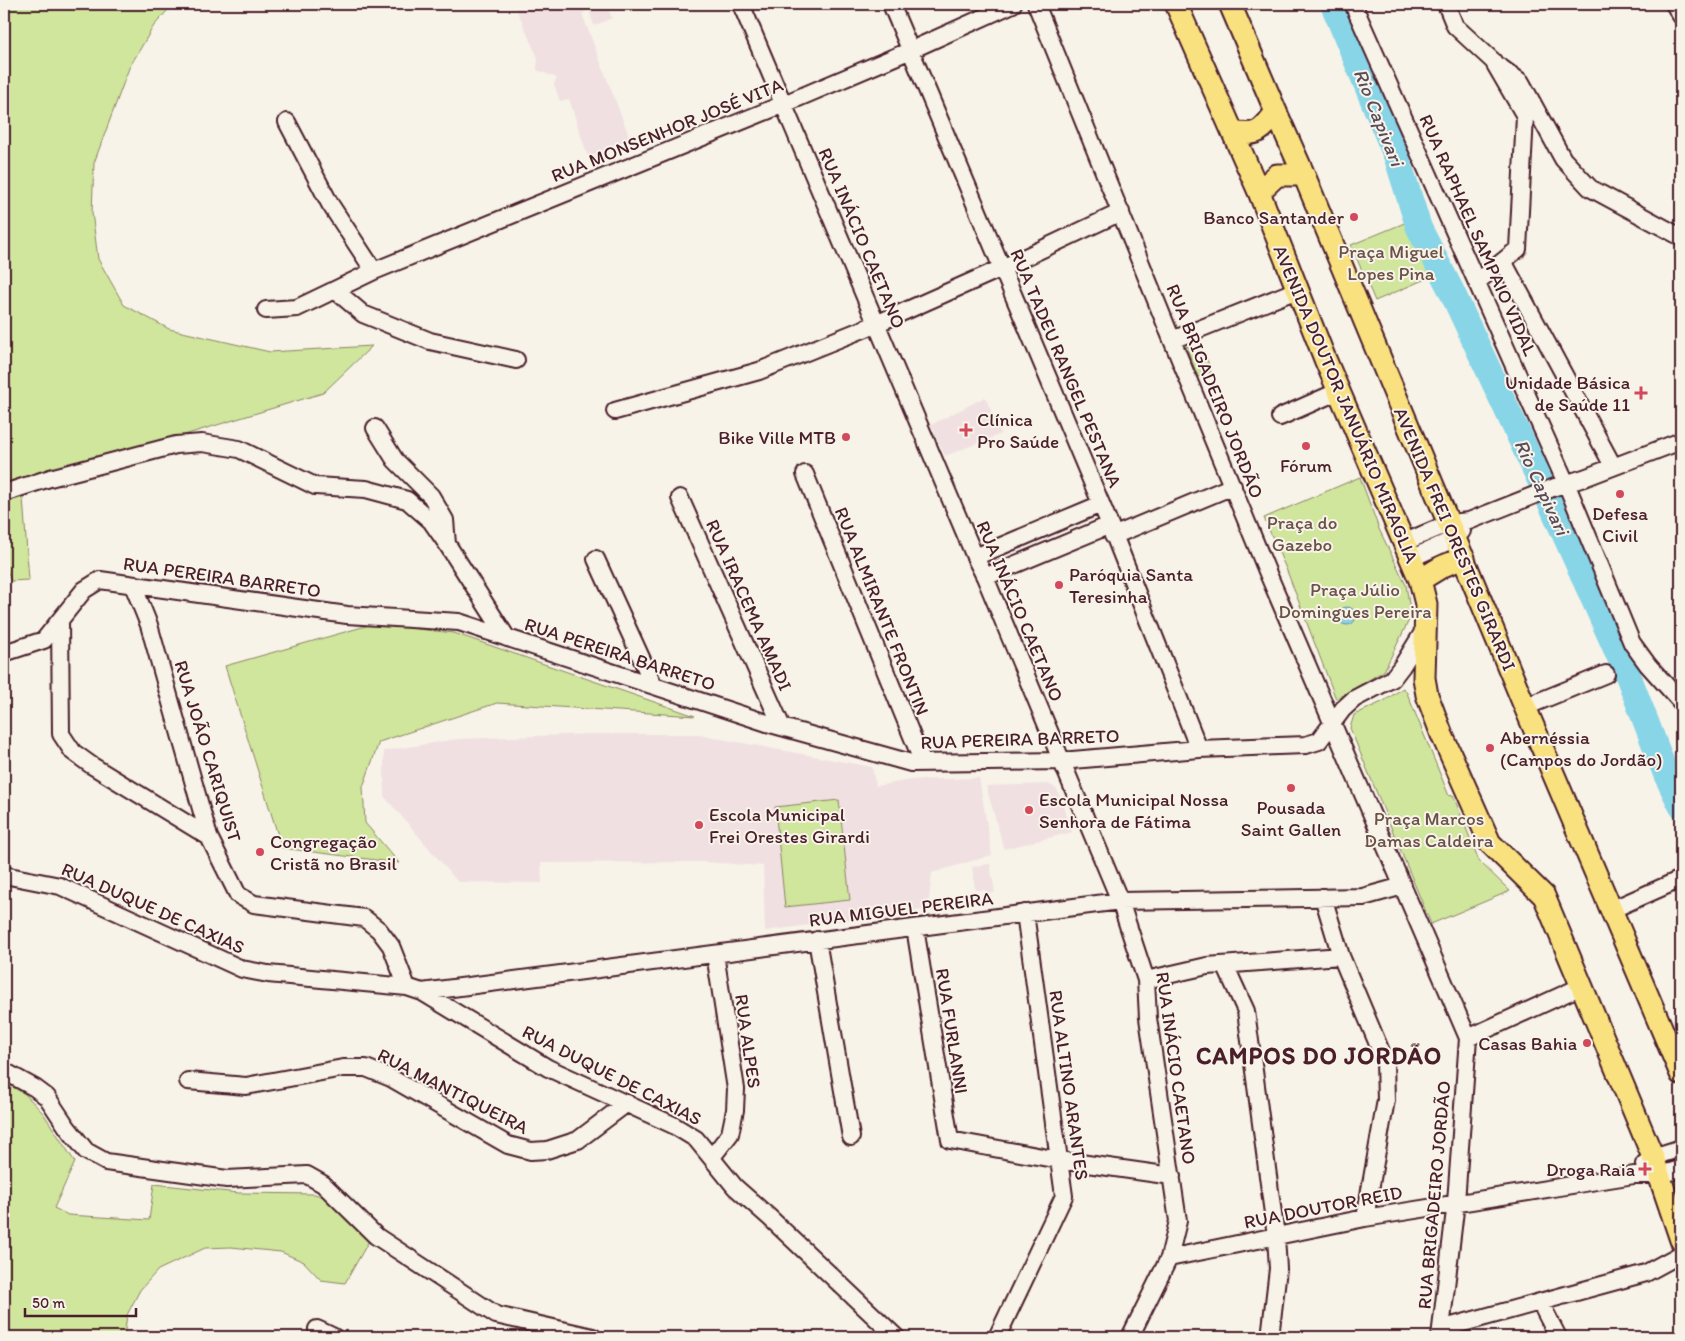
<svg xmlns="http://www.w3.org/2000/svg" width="1685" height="1341" viewBox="0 0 1685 1341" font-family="Itim,sans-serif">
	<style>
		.built { fill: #f0e0e2 }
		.green { fill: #cfe69c; stroke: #8c8264 }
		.water { fill: #88d5e8; stroke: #6f8c9c }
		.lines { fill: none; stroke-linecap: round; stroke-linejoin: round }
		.river { stroke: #88d5e8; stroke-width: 26 }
		.minor-casing { stroke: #4a1f2b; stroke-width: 20 }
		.major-casing { stroke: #4a1f2b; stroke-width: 25 }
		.minor { stroke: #f7f3e8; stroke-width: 16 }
		.major { stroke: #fae180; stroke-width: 21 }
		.poi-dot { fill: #d1495b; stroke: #f7f3e8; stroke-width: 2 }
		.labels { text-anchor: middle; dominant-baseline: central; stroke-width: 4; stroke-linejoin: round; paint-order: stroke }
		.street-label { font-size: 19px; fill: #4a1f2b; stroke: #f7f3e8 }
		.poi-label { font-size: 19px; fill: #4a1f2b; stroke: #f7f3e8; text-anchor: start }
		.park-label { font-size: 19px; fill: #6b5147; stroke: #f7f3e8 }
		.water-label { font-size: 20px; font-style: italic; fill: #5a4c5a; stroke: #f7f3e8 }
		.district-label { font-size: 24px; font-weight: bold; letter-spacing: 1px; fill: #4a1f2b; stroke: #f7f3e8 }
	</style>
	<rect width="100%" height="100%" fill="#f7f3e8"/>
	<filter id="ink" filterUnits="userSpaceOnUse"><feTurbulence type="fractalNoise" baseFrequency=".02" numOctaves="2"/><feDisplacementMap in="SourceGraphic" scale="10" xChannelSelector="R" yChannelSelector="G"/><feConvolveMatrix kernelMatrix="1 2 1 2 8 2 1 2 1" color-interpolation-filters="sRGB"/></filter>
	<g filter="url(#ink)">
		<path class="built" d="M 514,4 L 606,4 L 612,18 L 594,26 L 589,9 L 582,14 L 631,141 L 588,157 L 569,99 L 560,101 L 554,84 L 557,78 L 537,70 L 538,58 Z
			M 985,397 L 1001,434 L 945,456 L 931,425 Z
			M 591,734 L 694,734 L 872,767 L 876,786 L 911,780 L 979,778 L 992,855 L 932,873 L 928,909 L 765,931 L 763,866 L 704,862 L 541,863 L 542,883 L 458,882 L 384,796 L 384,751 L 457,739 Z
			M 1048,784 L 1057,789 L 1072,832 L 1004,849 L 986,786 Z
			M 990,864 L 995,892 L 988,894 L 985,890 L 975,890 L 972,867 Z"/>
		<path class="green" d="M 4,4 L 173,4 L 153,27 L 129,68 L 94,163 L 92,212 L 98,259 L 124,305 L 169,329 L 270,352 L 372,346 L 323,393 L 22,484 L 29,580 L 11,581 L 4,562 Z
			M 1407,222 L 1430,277 L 1375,301 L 1351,245 Z
			M 1186,346 L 1205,353 L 1211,372 L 1198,377 Z
			M 1360,477 L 1379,529 L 1406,585 L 1411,616 L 1384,671 L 1336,699 L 1287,571 L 1264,518 Z
			M 373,624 L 454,633 L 695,716 L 497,703 L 379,742 L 363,787 L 365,823 L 399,863 L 282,848 L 225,666 Z
			M 1403,688 L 1407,693 L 1449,796 L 1453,795 L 1479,861 L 1510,891 L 1431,924 L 1350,728 L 1354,715 L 1384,701 Z
			M 839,800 L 850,900 L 785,907 L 775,807 Z
			M 4,1082 L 25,1094 L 43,1113 L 75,1162 L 54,1208 L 68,1215 L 149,1220 L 154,1184 L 239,1193 L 315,1194 L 338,1202 L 370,1239 L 345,1283 L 321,1280 L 304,1262 L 281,1252 L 231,1247 L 205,1248 L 158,1270 L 140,1290 L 127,1315 L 124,1337 L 8,1337 L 4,1332 Z"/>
		<path class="water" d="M1338 616a9 9 0 1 1 18 0a9 9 0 1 1-18 0Z"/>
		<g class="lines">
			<path class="river" d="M 1333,4 L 1397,158 L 1419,228 L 1451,290 L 1552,506 L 1629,678 L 1666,774 L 1681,805"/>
			<g class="minor-casing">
				<path id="minor" d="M 741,4 L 975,557 L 985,577 L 1120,901 L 1146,980 L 1148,1018 L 1178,1221 L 1169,1258 L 1130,1337
					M 891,4 L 1110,525 L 1199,749
					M 1036,4 L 1172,340 L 1269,576 L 1468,1038 L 1456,1202 L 1440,1337
					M 1353,4 L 1566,483 L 1632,643 L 1648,665 L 1681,702
					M 1446,4 L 1455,26 L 1493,61 L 1525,116 L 1518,249 L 1477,282
					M 1674,4 L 1681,16
					M 1500,67 L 1521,82 L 1563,159 L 1590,188 L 1681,237
					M 287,122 L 330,204 L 374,271
					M 1503,261 L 1613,466
					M 335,290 L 363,314 L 430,341 L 516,360
					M 266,310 L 297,308 L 374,271 L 784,104 L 911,50 L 1013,4
					M 1172,340 L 1297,290
					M 615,411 L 759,371 L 876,324 L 1002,268 L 1121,212
					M 1280,417 L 1339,391
					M 375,428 L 395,460 L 431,496 L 445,520 L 447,544 L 507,638
					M 805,474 L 923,763
					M 4,493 L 50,478 L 176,445 L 202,443 L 239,449 L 315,486 L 366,489 L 407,500 L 431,521 L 447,544
					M 680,498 L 782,727
					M 1113,536 L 1233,486
					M 1405,542 L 1450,523 L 1469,521 L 1555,487 L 1584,478 L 1681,441
					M 975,557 L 1101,504
					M 1412,558 L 1456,538 L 1462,531
					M 596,559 L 654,686
					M 985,577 L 1110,525
					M 133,585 L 149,625 L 209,837 L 238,895 L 254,904 L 364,918 L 379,930 L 391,946 L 407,987
					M 4,653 L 44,640 L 60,620
					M 1525,707 L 1606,674
					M 209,837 L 91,765 L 73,752 L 61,734 L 60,620 L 84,590 L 100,580 L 347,615 L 459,622 L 767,723 L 911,763 L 1061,761 L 1199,749 L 1306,745 L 1319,741 L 1343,709 L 1354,699 L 1392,679 L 1402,666 L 1425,629
					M 4,875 L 60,886 L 242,969 L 268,974 L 407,987 L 422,992 L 1120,901 L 1363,897 L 1403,886
					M 1323,897 L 1341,956 L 1385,1061 L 1386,1100 L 1365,1218
					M 1611,910 L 1681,879
					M 915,928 L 950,1140 L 1059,1160 L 1172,1176
					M 817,940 L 851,1137
					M 1225,965 L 1246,1011 L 1276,1236 L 1278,1269 L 1270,1337
					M 1146,980 L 1207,966 L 1341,956
					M 422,992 L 548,1068 L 673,1125 L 696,1139 L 735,1187 L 769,1217 L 896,1337
					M 1468,1038 L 1582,986
					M 4,1071 L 35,1088 L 47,1097 L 67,1127 L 86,1151 L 106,1162 L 227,1179 L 307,1175 L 323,1184 L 376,1236 L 496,1315 L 593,1337
					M 188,1081 L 246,1086 L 343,1068 L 366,1068 L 391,1078 L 508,1145 L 531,1151 L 547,1150 L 578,1140 L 627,1103
					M 712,1157 L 730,1134 L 735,1110 L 736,1089 L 715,954
					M 1644,1164 L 1653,1157 L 1681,1148
					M 1169,1258 L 1365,1218 L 1634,1175 L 1659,1175 L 1681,1169
					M 1540,1302 L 1558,1337
					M 317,1329 L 334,1337
					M 1441,1329 L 1646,1273 L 1681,1254
					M 997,1337 L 1064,1196 L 1025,913"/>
			</g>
			<g class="major-casing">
				<path id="major" d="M 1176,4 L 1259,192 L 1325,359 L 1420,580 L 1426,604 L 1424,678 L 1427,695 L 1442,735 L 1490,843 L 1544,896 L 1653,1157 L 1681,1240
					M 1230,4 L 1276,112 L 1304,175 L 1525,707 L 1681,1074
					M 1233,132 C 1257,137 1262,131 1276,112
					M 1259,192 L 1277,175 L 1304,175
					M 1420,580 L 1443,566 L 1464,558"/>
			</g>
			<use href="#minor" class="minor"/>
			<use href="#major" class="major"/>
		</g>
	</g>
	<g class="poi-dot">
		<circle cx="1354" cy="217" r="5"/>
		<path d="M1638.5 385.5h5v5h5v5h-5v5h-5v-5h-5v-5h5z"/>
		<path d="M963.5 422.5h5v5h5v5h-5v5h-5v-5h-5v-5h5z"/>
		<circle cx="846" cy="437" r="5"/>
		<circle cx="1306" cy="446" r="5"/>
		<circle cx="1620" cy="494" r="5"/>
		<circle cx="1059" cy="585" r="5"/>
		<circle cx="1490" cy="748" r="5"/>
		<circle cx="1291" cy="788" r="5"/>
		<circle cx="1029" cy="810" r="5"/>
		<circle cx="699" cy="825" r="5"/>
		<circle cx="260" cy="852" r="5"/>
		<circle cx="1587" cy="1043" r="5"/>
		<path d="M1642.5 1161.5h5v5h5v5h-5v5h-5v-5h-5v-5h5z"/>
	</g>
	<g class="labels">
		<g class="street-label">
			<text transform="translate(667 130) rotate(-22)">RUA MONSENHOR JOSÉ VITA</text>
			<text transform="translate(1478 235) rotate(66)">RUA RAPHAEL SAMPAIO VIDAL</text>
			<text transform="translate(862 238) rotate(67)">RUA INÁCIO CAETANO</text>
			<text transform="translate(1066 368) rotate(67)">RUA TADEU RANGEL PESTANA</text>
			<text transform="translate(1215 391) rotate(68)">RUA BRIGADEIRO JORDÃO</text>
			<text transform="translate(1346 404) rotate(67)">AVENIDA DOUTOR JANUÁRIO MIRAGLIA</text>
			<text transform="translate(1455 539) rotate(67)">AVENIDA FREI ORESTES GIRARDI</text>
			<text transform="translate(222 577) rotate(8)">RUA PEREIRA BARRETO</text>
			<text transform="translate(749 605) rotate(66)">RUA IRACEMA AMADI</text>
			<text transform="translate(882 611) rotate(68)">RUA ALMIRANTE FRONTIN</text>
			<text transform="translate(1020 611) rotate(67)">RUA INÁCIO CAETANO</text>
			<text transform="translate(620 654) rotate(18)">RUA PEREIRA BARRETO</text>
			<text transform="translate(1020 739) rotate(-2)">RUA PEREIRA BARRETO</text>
			<text transform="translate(208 751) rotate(73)">RUA JOÃO CARIQUIST</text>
			<text transform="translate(153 908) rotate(24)">RUA DUQUE DE CAXIAS</text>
			<text transform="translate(901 909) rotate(-7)">RUA MIGUEL PEREIRA</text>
			<text transform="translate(952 1031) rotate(81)">RUA FURLANNI</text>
			<text transform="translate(748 1041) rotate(82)">RUA ALPES</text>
			<text transform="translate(1176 1068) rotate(82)">RUA INÁCIO CAETANO</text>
			<text transform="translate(612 1075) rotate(27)">RUA DUQUE DE CAXIAS</text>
			<text transform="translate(1069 1085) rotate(82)">RUA ALTINO ARANTES</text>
			<text transform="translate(453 1091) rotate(27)">RUA MANTIQUEIRA</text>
			<text transform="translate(1434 1195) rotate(-85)">RUA BRIGADEIRO JORDÃO</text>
			<text transform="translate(1323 1207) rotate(-11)">RUA DOUTOR REID</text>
		</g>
		<g class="poi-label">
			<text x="1344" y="217" text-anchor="end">Banco Santander</text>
			<text x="1630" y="382" text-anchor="end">Unidade Básica<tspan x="1630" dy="22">de Saúde 11</tspan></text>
			<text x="977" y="419">Clínica<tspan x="977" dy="22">Pro Saúde</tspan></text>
			<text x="836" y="437" text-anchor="end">Bike Ville MTB</text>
			<text x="1306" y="465" text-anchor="middle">Fórum</text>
			<text x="1620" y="513" text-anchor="middle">Defesa<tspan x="1620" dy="22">Civil</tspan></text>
			<text x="1069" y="574">Paróquia Santa<tspan x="1069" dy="22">Teresinha</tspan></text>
			<text x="1500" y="737">Abernéssia<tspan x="1500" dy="22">(Campos do Jordão)</tspan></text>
			<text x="1039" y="799">Escola Municipal Nossa<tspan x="1039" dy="22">Senhora de Fátima</tspan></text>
			<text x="1291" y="807" text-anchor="middle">Pousada<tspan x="1291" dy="22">Saint Gallen</tspan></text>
			<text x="709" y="814">Escola Municipal<tspan x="709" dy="22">Frei Orestes Girardi</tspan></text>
			<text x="270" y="841">Congregação<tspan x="270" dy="22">Cristã no Brasil</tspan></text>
			<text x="1577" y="1043" text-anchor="end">Casas Bahia</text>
			<text x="1635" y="1169" text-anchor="end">Droga Raia</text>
		</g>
		<g class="park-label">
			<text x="1391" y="251">Praça Miguel<tspan x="1391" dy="22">Lopes Pina</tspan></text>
			<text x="1302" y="522">Praça do<tspan x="1302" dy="22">Gazebo</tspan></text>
			<text x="1355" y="589">Praça Júlio<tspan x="1355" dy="22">Domingues Pereira</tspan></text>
			<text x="1429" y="818">Praça Marcos<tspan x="1429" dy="22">Damas Caldeira</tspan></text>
		</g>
		<g class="water-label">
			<text transform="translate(1379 117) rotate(68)">Rio Capivari</text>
			<text transform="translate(1542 487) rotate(65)">Rio Capivari</text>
		</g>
		<g class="district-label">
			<text x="1319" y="1055">CAMPOS DO JORDÃO</text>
		</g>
	</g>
	<rect width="1685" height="1341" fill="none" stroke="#f7f3e8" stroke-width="20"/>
	<rect x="10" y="10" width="1665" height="1321" fill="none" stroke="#4a1f2b" stroke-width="2" filter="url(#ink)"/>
	<path d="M25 1308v8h111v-8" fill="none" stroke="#4a1f2b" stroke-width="2.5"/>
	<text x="32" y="1308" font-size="15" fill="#4a1f2b" stroke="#f7f3e8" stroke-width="4" paint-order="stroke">50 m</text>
</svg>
